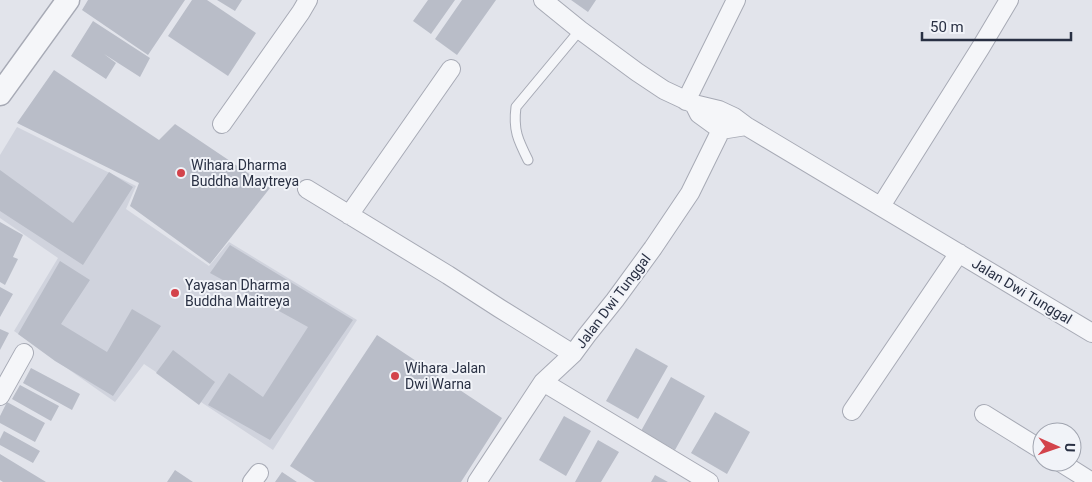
<svg xmlns="http://www.w3.org/2000/svg" width="1092" height="482" viewBox="0 0 1092 482" font-family="Roboto,sans-serif">
	<style>
		.built { fill: #d0d3dd }
		.building { fill: #b9bdc8 }
		.lines { fill: none; stroke-linecap: round; stroke-linejoin: round }
		.service-casing { stroke: #a7aab5; stroke-width: 11 }
		.minor-casing { stroke: #a7aab5; stroke-width: 20 }
		.tertiary-casing { stroke: #a7aab5; stroke-width: 25 }
		.service { stroke: #f5f6f9; stroke-width: 9 }
		.minor { stroke: #f5f6f9; stroke-width: 18 }
		.tertiary { stroke: #f5f6f9; stroke-width: 22 }
		.poi-dot { fill: #d3434b; stroke: #f1f3f8; stroke-width: 2 }
		.labels { text-anchor: middle; dominant-baseline: central; stroke-width: 4; stroke-linejoin: round; paint-order: stroke }
		.poi-label { font-size: 14px; fill: #293043; stroke: #f1f3f8; text-anchor: start }
		.street-label { font-size: 14px; fill: #293043; stroke: #f1f3f8 }
	</style>
	<rect width="100%" height="100%" fill="#e2e4eb"/>
	<path class="built" d="M 17,127 L 136,186 L 126,209 L 209,266 L 229,242 L 357,320 L 273,450 L 144,364 L 115,402 L 14,331 L 58,258 L 0,218 L 0,155 Z"/>
	<path class="building" d="M 88,0 L 185,0 L 148,55 L 82,10 Z
		M 192,0 L 207,0 L 256,33 L 228,76 L 168,36 Z
		M 217,0 L 242,0 L 235,11 Z
		M 428,0 L 455,0 L 431,34 L 413,21 Z
		M 462,0 L 496,0 L 457,55 L 435,39 Z
		M 571,0 L 596,0 L 588,12 Z
		M 93,21 L 150,58 L 140,77 L 104,54 L 116,63 L 106,79 L 71,56 Z
		M 54,70 L 159,140 L 175,124 L 270,188 L 210,264 L 130,206 L 139,183 L 17,123 Z
		M 0,170 L 73,223 L 109,172 L 133,187 L 83,265 L 0,211 Z
		M 0,222 L 23,235 L 13,257 L 18,259 L 5,285 L 0,282 Z
		M 230,245 L 353,320 L 270,440 L 208,405 L 229,373 L 263,397 L 308,327 L 210,273 Z
		M 60,261 L 90,280 L 61,324 L 107,352 L 132,309 L 161,326 L 113,396 L 55,361 L 18,334 Z
		M 0,287 L 13,294 L 0,317 Z
		M 0,329 L 9,333 L 0,350 Z
		M 377,335 L 502,418 L 461,482 L 315,482 L 290,466 Z
		M 636,348 L 668,366 L 638,419 L 606,401 Z
		M 173,350 L 215,382 L 199,405 L 156,373 Z
		M 31,368 L 80,394 L 72,410 L 23,383 Z
		M 671,377 L 705,396 L 675,450 L 641,431 Z
		M 20,385 L 59,406 L 51,421 L 12,399 Z
		M 7,402 L 45,423 L 35,442 L 0,423 L 0,416 Z
		M 715,412 L 750,432 L 727,474 L 691,453 Z
		M 564,416 L 591,431 L 566,476 L 539,460 Z
		M 4,431 L 40,451 L 33,463 L 0,445 L 0,439 Z
		M 598,440 L 619,452 L 601,482 L 575,482 Z
		M 0,454 L 46,482 L 3,482 L 0,480 Z
		M 175,470 L 193,482 L 167,482 Z
		M 282,472 L 297,482 L 275,482 Z
		M 655,475 L 668,482 L 651,482 Z"/>
	<g class="lines">
		<g class="service-casing">
			<path id="service" d="M 528,160 C 518,140 513,130 516,107 L 580,30"/>
		</g>
		<g class="minor-casing">
			<path id="minor" d="M 543,0 L 580,30 L 637,72 L 664,90 L 694,104 L 719,110 L 734,117 L 746,126 L 1092,333
				M 686,101 L 736,0
				M 694,104 L 699,114 L 721,130
				M 222,124 L 301,12 L 308,0
				M 307,189 L 448,275 L 499,308 L 573,354
				M 881,206 L 981,47 L 1009,0
				M 349,215 L 451,69
				M 543,382 L 709,482
				M 0,396 L 24,353
				M 852,411 L 959,253
				M 984,414 L 1042,450
				M 1060,462 L 1092,482
				M 252,482 L 259,473
				M 477,482 L 543,382 L 573,354 L 587,335 L 615,300 L 653,248 L 690,193 L 721,130 L 746,126"/>
		</g>
		<g class="tertiary-casing">
			<path id="tertiary" d="M 0,94 L 68,0"/>
		</g>
		<use href="#service" class="service"/>
		<use href="#minor" class="minor"/>
		<use href="#tertiary" class="tertiary"/>
	</g>
	<g class="poi-dot">
		<circle cx="181" cy="173" r="5"/>
		<circle cx="175" cy="293" r="5"/>
		<circle cx="395" cy="376" r="5"/>
	</g>
	<g class="labels">
		<g class="poi-label">
			<text x="191" y="165">Wihara Dharma<tspan x="191" dy="16">Buddha Maytreya</tspan></text>
			<text x="185" y="285">Yayasan Dharma<tspan x="185" dy="16">Buddha Maitreya</tspan></text>
			<text x="405" y="368">Wihara Jalan<tspan x="405" dy="16">Dwi Warna</tspan></text>
		</g>
		<g class="street-label">
			<text transform="translate(1022 291) rotate(31)">Jalan Dwi Tunggal</text>
			<text transform="translate(613 301) rotate(-53)">Jalan Dwi Tunggal</text>
		</g>
	</g>
	<g transform="translate(1057 447) rotate(92)"><circle r="24" fill="#f1f3f8" stroke="#a1a5b0"/>
	<path d="M0-4L9 19L0 12L-9 19Z" fill="#d3434b"/>
	<text y="-8" font-size="14" font-weight="bold" text-anchor="middle" fill="#293043">U</text>
	</g>
	<path d="M922 32v8h149v-8" fill="none" stroke="#293043" stroke-width="2.5"/>
	<text x="930" y="32" font-size="15" fill="#293043" stroke="#f1f3f8" stroke-width="4" paint-order="stroke">50 m</text>
</svg>
